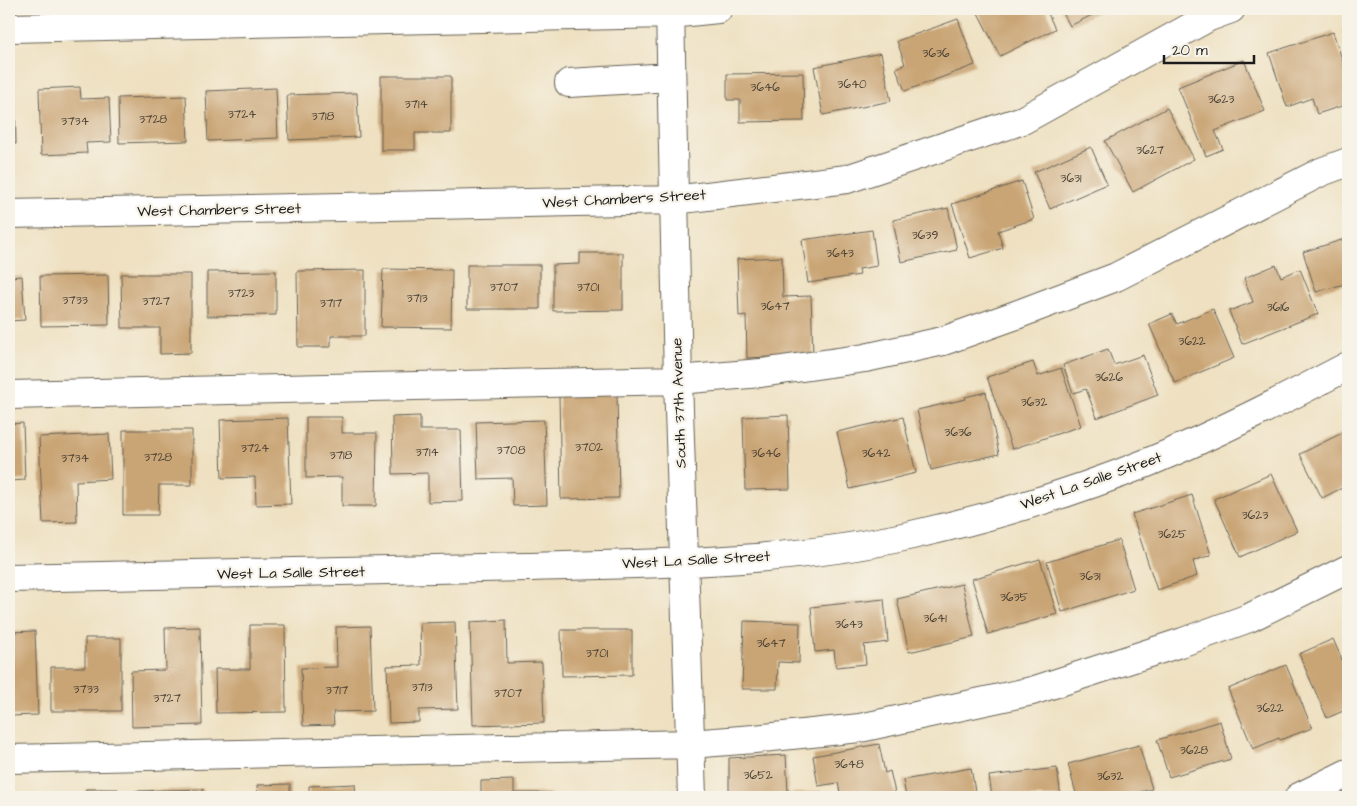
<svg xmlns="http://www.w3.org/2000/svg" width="1357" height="806" viewBox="0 0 1357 806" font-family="'Architects Daughter',sans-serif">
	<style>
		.building { fill: #c9a475 }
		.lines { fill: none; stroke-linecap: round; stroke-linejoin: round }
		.minor-casing { stroke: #666155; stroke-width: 30 }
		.minor { stroke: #fff; stroke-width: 28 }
		.labels { text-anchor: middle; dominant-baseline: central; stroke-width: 4.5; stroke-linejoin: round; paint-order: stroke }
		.number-label { font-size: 12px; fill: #473e32 }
		.street-label { font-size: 15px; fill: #1c1c1c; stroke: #f7f3e8 }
	</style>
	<rect width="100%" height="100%" fill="#f7f3e8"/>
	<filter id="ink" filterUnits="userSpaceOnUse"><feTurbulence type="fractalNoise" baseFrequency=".02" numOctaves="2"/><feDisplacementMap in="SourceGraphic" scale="10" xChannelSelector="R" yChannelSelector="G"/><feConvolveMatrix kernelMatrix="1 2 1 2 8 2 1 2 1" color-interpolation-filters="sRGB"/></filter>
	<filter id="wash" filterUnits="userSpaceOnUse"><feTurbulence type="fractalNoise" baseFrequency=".0096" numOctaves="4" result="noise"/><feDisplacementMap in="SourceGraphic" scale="20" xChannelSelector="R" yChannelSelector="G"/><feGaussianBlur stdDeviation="1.12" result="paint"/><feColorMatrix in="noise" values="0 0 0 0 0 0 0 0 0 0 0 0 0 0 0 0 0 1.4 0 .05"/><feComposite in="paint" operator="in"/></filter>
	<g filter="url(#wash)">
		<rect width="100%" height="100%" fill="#eee0c0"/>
		<g id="blocks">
			<path class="building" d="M 976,9 L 1046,9 L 1055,29 L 1000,56 Z
				M 1061,9 L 1104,9 L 1070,26 Z
				M 958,19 L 975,65 L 905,91 L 896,68 L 905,64 L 897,41 Z
				M 1348,27 L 1348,50 L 1347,50 L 1343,28 Z
				M 1333,32 L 1348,77 L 1348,104 L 1317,114 L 1312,98 L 1287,107 L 1269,53 Z
				M 881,53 L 891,101 L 823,115 L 814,67 Z
				M 1244,60 L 1265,111 L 1215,131 L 1223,149 L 1206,156 L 1178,87 Z
				M 803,73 L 804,121 L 740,122 L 740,100 L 727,100 L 727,74 Z
				M 381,76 L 451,76 L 451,133 L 415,133 L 415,150 L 381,150 Z
				M 80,87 L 81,99 L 109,98 L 111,142 L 86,143 L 87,153 L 41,155 L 39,89 Z
				M 276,88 L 278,138 L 208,141 L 206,91 Z
				M 357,93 L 359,137 L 289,140 L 287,95 Z
				M 186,96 L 188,141 L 119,143 L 118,98 Z
				M 9,100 L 15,100 L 16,144 L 9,144 Z
				M 1167,108 L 1194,159 L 1133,192 L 1105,141 Z
				M 1091,147 L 1107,184 L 1050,209 L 1034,172 Z
				M 1022,181 L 1034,219 L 998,231 L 1003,248 L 970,258 L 952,204 Z
				M 948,208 L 957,250 L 901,262 L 893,220 Z
				M 872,230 L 877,266 L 859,269 L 860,275 L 808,283 L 802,240 Z
				M 1348,238 L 1348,283 L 1316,292 L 1303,252 Z
				M 580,253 L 623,253 L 623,310 L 553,311 L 553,265 L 580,264 Z
				M 782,257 L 783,297 L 811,296 L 813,355 L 747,358 L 746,315 L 739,316 L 737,259 Z
				M 467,265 L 540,265 L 540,309 L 467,309 Z
				M 1276,265 L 1281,277 L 1300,269 L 1318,314 L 1242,344 L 1229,311 L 1253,302 L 1244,278 Z
				M 383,269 L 452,270 L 451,328 L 381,327 Z
				M 365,270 L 365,336 L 331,336 L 331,347 L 298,347 L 297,271 Z
				M 276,271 L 276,315 L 207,316 L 207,272 Z
				M 121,274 L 191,274 L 191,353 L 160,354 L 160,328 L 122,328 Z
				M 108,275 L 109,325 L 41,326 L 40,276 Z
				M 22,276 L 25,320 L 9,321 L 9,277 Z
				M 1213,309 L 1234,358 L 1175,383 L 1149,324 L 1172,314 L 1177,324 Z
				M 1108,349 L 1114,365 L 1143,355 L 1158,395 L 1097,418 L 1086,389 L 1073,393 L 1063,365 Z
				M 1033,362 L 1038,376 L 1061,368 L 1081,426 L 1012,449 L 987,377 Z
				M 986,392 L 999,454 L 931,470 L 917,410 L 966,399 L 965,397 Z
				M 617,394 L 619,498 L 561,499 L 559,395 Z
				M 788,415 L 790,489 L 745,490 L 743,417 Z
				M 420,416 L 420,430 L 461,430 L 463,501 L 428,502 L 428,473 L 393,474 L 392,417 Z
				M 306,417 L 342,417 L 342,433 L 377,433 L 376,506 L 342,506 L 342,477 L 306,478 Z
				M 903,417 L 916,473 L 850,489 L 837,432 Z
				M 288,418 L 291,504 L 256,505 L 255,477 L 222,478 L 220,420 Z
				M 544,420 L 547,505 L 513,506 L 512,478 L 478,479 L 476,422 Z
				M 23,423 L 25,480 L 9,481 L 9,424 Z
				M 123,430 L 192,430 L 192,485 L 159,485 L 158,515 L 123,515 Z
				M 1344,432 L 1348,441 L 1348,485 L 1322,498 L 1300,454 Z
				M 109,434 L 111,479 L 76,481 L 77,522 L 43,523 L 39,437 Z
				M 1271,474 L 1297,531 L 1240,557 L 1214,499 Z
				M 1192,495 L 1211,555 L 1193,561 L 1197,576 L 1157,590 L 1132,514 Z
				M 1119,540 L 1134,589 L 1062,612 L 1047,562 Z
				M 1040,559 L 1057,614 L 988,634 L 972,579 Z
				M 962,584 L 974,637 L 909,652 L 897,599 Z
				M 884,599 L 888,642 L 864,645 L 866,664 L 836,667 L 834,650 L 815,652 L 811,607 Z
				M 506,620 L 507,663 L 542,662 L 544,723 L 473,725 L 470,622 Z
				M 744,621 L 800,623 L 799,663 L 778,662 L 777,689 L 742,689 Z
				M 455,622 L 458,709 L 419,710 L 419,722 L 389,723 L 387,666 L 421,665 L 420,623 Z
				M 250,625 L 285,625 L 286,712 L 216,713 L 215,669 L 250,669 Z
				M 370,626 L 373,711 L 333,712 L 334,725 L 303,726 L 301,668 L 337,667 L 336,627 Z
				M 200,627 L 202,725 L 132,727 L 131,671 L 166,670 L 165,628 Z
				M 561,630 L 632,630 L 632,675 L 562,676 Z
				M 35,631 L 38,715 L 9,716 L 9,632 Z
				M 85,638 L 121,638 L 121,711 L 51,711 L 51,667 L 85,667 Z
				M 1333,639 L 1344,664 L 1348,663 L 1348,709 L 1327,718 L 1299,654 Z
				M 1286,665 L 1312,728 L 1280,740 L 1279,738 L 1253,749 L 1228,689 Z
				M 1220,721 L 1231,759 L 1169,777 L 1157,740 Z
				M 879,744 L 885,773 L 890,771 L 896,797 L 841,797 L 838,783 L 818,786 L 813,756 Z
				M 1139,745 L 1152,789 L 1120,797 L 1077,797 L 1068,764 Z
				M 786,755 L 788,793 L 821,792 L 821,797 L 729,797 L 729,758 Z
				M 971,768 L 976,797 L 906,797 L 903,780 Z
				M 1057,768 L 1061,797 L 992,797 L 989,776 Z
				M 514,780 L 514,793 L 551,793 L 552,797 L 481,797 L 481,781 Z
				M 290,784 L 290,797 L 258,797 L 257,785 Z
				M 355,784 L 356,797 L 309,797 L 309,786 Z
				M 86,789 L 118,789 L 118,797 L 86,797 Z
				M 203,789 L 203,797 L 134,797 L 134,791 Z"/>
		</g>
	</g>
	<g filter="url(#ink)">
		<use href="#blocks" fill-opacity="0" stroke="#666155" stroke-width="1"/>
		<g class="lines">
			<g class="minor-casing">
				<path id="minor" d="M 670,9 L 678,380 L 692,797
					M 9,28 L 670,14 L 718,9
					M 569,83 L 671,77
					M 9,214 L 674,200 L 847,179 L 1023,120 L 1209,17 L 1231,9
					M 9,395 L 678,380 L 761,373 L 865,358 L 943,341 L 1016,315 L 1116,277 L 1321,172 L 1348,162
					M 9,578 C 181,575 354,572 527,567 C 654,563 787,564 912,535 C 992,517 1073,493 1149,462 C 1217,434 1283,400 1348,366
					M 9,759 L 690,744 L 754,739 L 860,728 L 1032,691 L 1183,642 L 1249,618 L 1348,569
					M 1299,797 L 1348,773"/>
			</g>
			<use href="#minor" class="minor"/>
		</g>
	</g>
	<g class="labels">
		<g class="number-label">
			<text x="936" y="53">3636</text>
			<text x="852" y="84">3640</text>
			<text x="765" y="87">3646</text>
			<text x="1221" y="99">3623</text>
			<text x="416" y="104">3714</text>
			<text x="242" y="114">3724</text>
			<text x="323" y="116">3718</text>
			<text x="153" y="119">3728</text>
			<text x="75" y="121">3734</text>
			<text x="1150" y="150">3627</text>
			<text x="1071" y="178">3631</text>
			<text x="925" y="235">3639</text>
			<text x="840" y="253">3643</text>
			<text x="504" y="287">3707</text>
			<text x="588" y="287">3701</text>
			<text x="241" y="293">3723</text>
			<text x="417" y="298">3713</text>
			<text x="75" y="300">3733</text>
			<text x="156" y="301">3727</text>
			<text x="331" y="303">3717</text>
			<text x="775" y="306">3647</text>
			<text x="1278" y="307">3616</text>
			<text x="1192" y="341">3622</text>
			<text x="1109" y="377">3626</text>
			<text x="1034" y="402">3632</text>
			<text x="958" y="432">3636</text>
			<text x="589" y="447">3702</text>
			<text x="255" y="448">3724</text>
			<text x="511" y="450">3708</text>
			<text x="427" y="452">3714</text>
			<text x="766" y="453">3646</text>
			<text x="876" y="453">3642</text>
			<text x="341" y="455">3718</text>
			<text x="158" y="457">3728</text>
			<text x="75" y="458">3734</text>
			<text x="1255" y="515">3623</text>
			<text x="1172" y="534">3625</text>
			<text x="1090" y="576">3631</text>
			<text x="1014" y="597">3635</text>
			<text x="935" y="618">3641</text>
			<text x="849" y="624">3643</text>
			<text x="771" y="643">3647</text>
			<text x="597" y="653">3701</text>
			<text x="422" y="687">3713</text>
			<text x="86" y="689">3733</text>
			<text x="337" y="690">3717</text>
			<text x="508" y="693">3707</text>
			<text x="167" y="698">3727</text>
			<text x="1270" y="708">3622</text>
			<text x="1194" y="750">3628</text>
			<text x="849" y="764">3648</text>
			<text x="758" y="775">3652</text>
			<text x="1110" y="776">3632</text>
		</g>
		<g class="street-label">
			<text transform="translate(624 199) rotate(-3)">West Chambers Street</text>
			<text transform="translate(219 210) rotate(-1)">West Chambers Street</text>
			<text transform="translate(679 403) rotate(-92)">South 37th Avenue</text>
			<text transform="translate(1091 481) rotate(-19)">West La Salle Street</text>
			<text transform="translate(696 560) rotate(-3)">West La Salle Street</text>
			<text transform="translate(291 573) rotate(-1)">West La Salle Street</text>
		</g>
	</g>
	<rect width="1357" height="806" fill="none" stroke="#f7f3e8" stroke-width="30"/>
	<path d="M1164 55v8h90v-8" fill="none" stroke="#1c1c1c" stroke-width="2.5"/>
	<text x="1172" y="55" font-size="15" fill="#1c1c1c" stroke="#f7f3e8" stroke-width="4" paint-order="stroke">20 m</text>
</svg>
